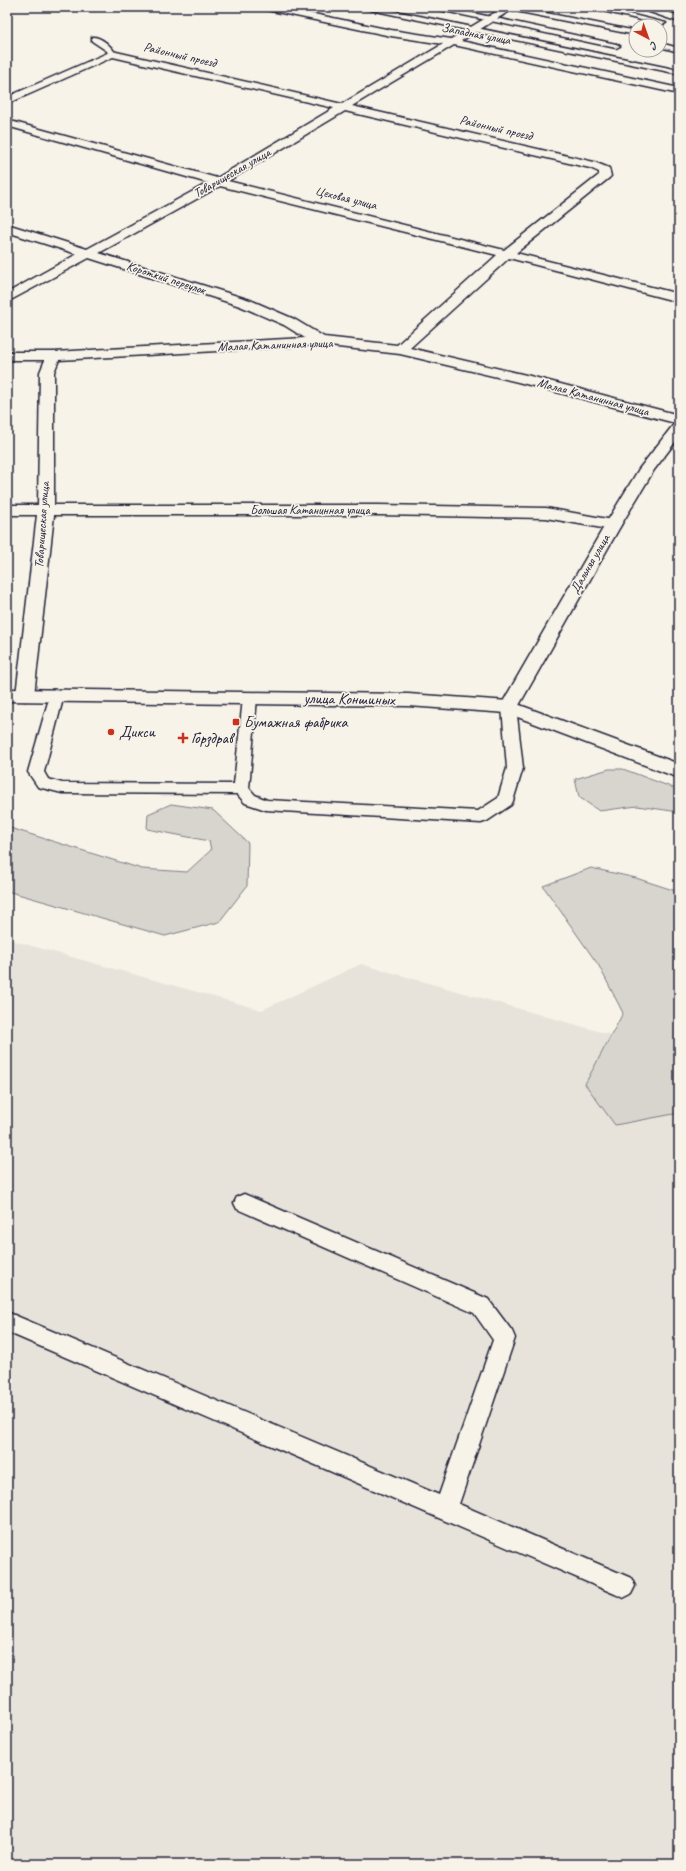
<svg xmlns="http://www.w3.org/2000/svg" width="686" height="1871" viewBox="0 0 686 1871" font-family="Caveat,sans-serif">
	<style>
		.built { fill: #e7e3db }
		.green { fill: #d8d5cf; stroke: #7d7c85 }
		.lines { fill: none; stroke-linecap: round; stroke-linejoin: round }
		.service-casing { stroke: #22223b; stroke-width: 3 }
		.minor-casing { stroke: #22223b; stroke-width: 3 }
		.tertiary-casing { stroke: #22223b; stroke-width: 3 }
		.secondary-casing { stroke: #22223b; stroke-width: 3 }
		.service { fill: #f7f3e8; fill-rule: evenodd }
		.minor { fill: #f7f3e8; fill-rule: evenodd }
		.tertiary { fill: #f7f3e8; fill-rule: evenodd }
		.secondary { fill: #f7f3e8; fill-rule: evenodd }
		.poi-dot { fill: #c8321e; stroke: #f7f3e8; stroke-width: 1.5 }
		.labels { text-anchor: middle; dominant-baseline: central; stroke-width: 3.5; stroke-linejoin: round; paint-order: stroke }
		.far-street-label { font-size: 13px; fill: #22223b; stroke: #f7f3e8 }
		.street-label { font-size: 16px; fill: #22223b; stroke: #f7f3e8 }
		.poi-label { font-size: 16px; fill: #22223b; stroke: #f7f3e8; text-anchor: start }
	</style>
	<rect width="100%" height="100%" fill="#f7f3e8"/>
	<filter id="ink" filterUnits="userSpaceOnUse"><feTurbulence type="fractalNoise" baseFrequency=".025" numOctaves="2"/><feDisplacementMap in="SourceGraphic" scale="8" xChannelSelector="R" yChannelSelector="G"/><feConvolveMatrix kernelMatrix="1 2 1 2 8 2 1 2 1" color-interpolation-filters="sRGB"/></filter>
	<g filter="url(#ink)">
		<path class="built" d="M 7,939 L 262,1010 L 361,964 L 679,1054 L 679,1864 L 7,1864 Z"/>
		<path class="green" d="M 609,769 L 623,769 L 679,790 L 679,812 L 637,806 L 599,811 L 579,797 L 575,779 Z
			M 171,804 L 213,810 L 248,843 L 247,886 L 219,922 L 165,936 L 7,891 L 7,827 L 142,869 L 187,872 L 211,850 L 209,841 L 147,829 L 148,814 Z
			M 591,868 L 636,878 L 679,892 L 679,1113 L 615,1125 L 585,1084 L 623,1013 L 599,966 L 543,886 Z"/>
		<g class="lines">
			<g class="service-casing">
				<path id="service" d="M 362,7 L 376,7 L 679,70 L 679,74 L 366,9 Z
					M 431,7 L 445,7 L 616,44 L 620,46 L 616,48 L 435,9 Z
					M 507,7 L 516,7 L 636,31 L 636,35 L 510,10 L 507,10 Z
					M 586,7 L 600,7 L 666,23 L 662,25 Z
					M 92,37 C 101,36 112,47 116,54 L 115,56 L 109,56 L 107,51 L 92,41 Z
					M 660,43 L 679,48 L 679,52 L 660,47 Z
					M 57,690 L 62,692 L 64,695 L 44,772 L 48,779 L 62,783 L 234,784 L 243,698 L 245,695 L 250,693 L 255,695 L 257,698 L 249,788 L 255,795 L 267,800 L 478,811 L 498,798 L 507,768 L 502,707 L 504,704 L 509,702 L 514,704 L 516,707 L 523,768 L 513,801 L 511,805 L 487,821 L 481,823 L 266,810 L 245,803 L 237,794 L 62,793 L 38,787 L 28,772 L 50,695 L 52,692 Z
					M 244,1194 L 488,1299 L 512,1331 L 515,1338 L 459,1504 L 631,1578 L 635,1586 L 631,1594 L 623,1598 L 615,1594 L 7,1332 L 7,1312 L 439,1495 L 493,1340 L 474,1313 L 237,1209 L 234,1203 L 237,1197 Z"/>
			</g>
			<g class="minor-casing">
				<path id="minor" d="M 262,7 L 280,7 L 391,30 L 451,39 L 504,7 L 516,7 L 461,41 L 679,88 L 679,94 L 454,45 L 352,106 L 594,162 L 609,168 L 611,176 L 609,178 L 516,253 L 679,294 L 679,302 L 509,258 L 410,348 L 526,375 L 679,415 L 679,424 L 518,382 L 400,354 L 320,345 L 59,360 L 54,372 L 54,505 L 379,505 L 546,508 L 613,520 L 619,522 L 621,525 L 619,528 L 613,530 L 546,518 L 379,515 L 54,515 L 34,695 L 32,699 L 25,701 L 18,699 L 16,695 L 37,515 L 7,515 L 7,505 L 38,505 L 40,372 L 45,360 L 7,360 L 7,352 L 54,352 L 305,338 L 284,325 L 240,306 L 89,258 L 7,302 L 7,293 L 77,254 L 7,232 L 7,224 L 87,249 L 208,183 L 7,126 L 7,120 L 217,178 L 334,108 L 113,57 L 7,104 L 7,97 L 112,51 L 342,104 L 443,44 L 391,36 L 267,10 ZM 345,111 L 590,168 L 599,172 L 599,175 L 504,250 L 228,181 ZM 220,186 L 497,255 L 397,345 L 324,337 L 294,319 L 250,300 L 99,253 Z"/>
			</g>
			<g class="tertiary-casing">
				<path id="tertiary" d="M 639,7 L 653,7 L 679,16 L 679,22 L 641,9 Z
					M 679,422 L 679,437 L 654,470 L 621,525 L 518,707 L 516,711 L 509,713 L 502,711 L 500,707 L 605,525 L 639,469 L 674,424 Z"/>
			</g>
			<g class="secondary-casing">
				<path id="secondary" d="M 7,689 L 408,694 L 509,701 L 679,764 L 679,778 L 507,713 L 408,706 L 7,701 Z"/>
			</g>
			<use href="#service" class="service"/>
			<use href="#minor" class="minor"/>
			<use href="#tertiary" class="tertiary"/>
			<use href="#secondary" class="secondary"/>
		</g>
	</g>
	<g class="poi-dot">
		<rect x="232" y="718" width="8" height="8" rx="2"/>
		<circle cx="111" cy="732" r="4"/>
		<path d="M181 732h4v4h4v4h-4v4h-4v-4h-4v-4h4z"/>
	</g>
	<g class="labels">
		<g class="far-street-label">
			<text transform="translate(476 34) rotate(11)">Западная улица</text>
			<text transform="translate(180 55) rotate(13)">Районный проезд</text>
			<text transform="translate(496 128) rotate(13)">Районный проезд</text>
			<text transform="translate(232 173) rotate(-30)">Товарищеская улица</text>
			<text transform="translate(346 198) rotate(14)">Цеховая улица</text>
			<text transform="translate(166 278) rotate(18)">Короткий переулок</text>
			<text transform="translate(275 345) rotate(-2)">Малая Катанинная улица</text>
			<text transform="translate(593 397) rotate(15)">Малая Катанинная улица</text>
			<text x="310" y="510">Большая Катанинная улица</text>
			<text transform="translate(42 525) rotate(-86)">Товарищеская улица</text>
			<text transform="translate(590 564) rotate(-60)">Дальняя улица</text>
		</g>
		<g class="street-label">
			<text transform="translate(349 699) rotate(1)">улица Коншиных</text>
		</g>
		<g class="poi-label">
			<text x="244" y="722">Бумажная фабрика</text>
			<text x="119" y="732">Дикси</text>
			<text x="191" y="738">Горздрав</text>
		</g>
	</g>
	<rect width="686" height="1871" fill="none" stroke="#f7f3e8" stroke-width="24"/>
	<rect x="12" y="12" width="662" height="1847" fill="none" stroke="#22223b" stroke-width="1.5" filter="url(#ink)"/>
	<g transform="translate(648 38) rotate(139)"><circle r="19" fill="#f7f3e8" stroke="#a29fa3"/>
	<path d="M0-3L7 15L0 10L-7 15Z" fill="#c8321e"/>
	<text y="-6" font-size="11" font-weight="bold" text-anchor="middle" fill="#22223b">С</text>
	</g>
</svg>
